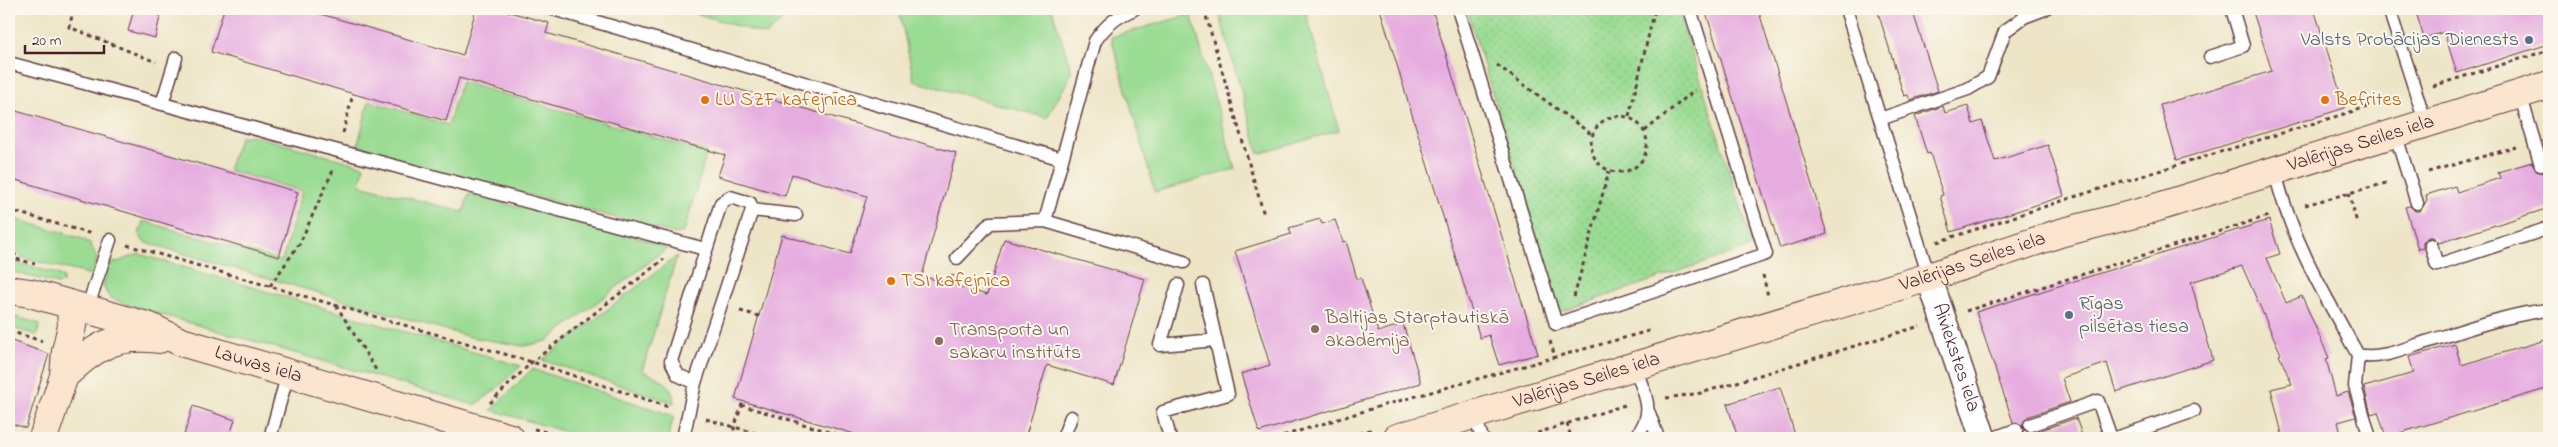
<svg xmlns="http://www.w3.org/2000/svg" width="2558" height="447" viewBox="0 0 2558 447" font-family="'Indie Flower',sans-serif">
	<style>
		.grass { fill: #9adc93; stroke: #727e5f }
		.park { fill: url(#park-dots); stroke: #727e5f }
		.building { fill: #e6ace0 }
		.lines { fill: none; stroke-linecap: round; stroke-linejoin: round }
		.lane-casing { stroke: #623d42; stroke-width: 15 }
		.street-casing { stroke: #623d42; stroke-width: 28 }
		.secondary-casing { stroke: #623d42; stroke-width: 30 }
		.path { stroke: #623d42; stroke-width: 3; stroke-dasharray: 4 4; stroke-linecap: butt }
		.lane { stroke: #fff; stroke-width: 12 }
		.street { stroke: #fff; stroke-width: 25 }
		.secondary { stroke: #fce5cf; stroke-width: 28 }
		.service-dot { fill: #5c6f8a; stroke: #fbf7ec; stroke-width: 2 }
		.food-dot { fill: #e8710a; stroke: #fbf7ec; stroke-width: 2 }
		.education-dot { fill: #8d6e63; stroke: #fbf7ec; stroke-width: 2 }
		.labels { text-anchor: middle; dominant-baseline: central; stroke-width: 4; stroke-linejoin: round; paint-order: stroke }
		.service-label { font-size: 20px; fill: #4e5e75; stroke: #fbf7ec; text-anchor: end }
		.food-label { font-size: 20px; fill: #c56008; stroke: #fbf7ec; text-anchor: start }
		.street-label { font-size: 20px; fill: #4a1f2b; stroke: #fbf7ec }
		.education-label { font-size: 20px; fill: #785e54; stroke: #fbf7ec; text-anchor: start }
	</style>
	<defs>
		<pattern id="park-dots" width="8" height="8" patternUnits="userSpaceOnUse" patternTransform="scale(1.25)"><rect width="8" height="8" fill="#9adc93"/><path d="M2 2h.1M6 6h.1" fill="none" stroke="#86bc7f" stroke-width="1.8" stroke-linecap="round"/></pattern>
	</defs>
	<rect width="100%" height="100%" fill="#fbf7ec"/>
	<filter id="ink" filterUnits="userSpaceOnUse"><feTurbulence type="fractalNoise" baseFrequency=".02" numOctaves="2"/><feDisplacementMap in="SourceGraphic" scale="10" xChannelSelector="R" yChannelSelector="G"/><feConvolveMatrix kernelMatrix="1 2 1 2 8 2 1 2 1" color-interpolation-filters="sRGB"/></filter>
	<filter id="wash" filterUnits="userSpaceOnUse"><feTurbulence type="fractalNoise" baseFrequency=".0096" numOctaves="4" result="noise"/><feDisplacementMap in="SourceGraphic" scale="20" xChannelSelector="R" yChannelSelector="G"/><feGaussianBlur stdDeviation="1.12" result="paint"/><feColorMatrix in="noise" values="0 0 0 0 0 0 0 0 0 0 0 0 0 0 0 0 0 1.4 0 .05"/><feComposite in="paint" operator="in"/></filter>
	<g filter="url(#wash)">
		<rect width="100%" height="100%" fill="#ede5c6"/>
		<path class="grass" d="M 682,9 L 795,9 L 766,35 Z
			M 899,9 L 1052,9 L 1072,73 L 1047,118 L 914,81 Z
			M 1218,9 L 1305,9 L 1339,130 L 1259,154 Z
			M 1191,14 L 1235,169 L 1155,192 L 1111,37 Z
			M 461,82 L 707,152 L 684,232 L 677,234 L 378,155 L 358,144 L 369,101 L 448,125 Z
			M 251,135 L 364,166 L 360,185 L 463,212 L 469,194 L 670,246 L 547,341 L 524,346 L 470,337 L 144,242 L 139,235 L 143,221 L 282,261 L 302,191 L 228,170 L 240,137 Z
			M 9,217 L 80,238 L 90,243 L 97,258 L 92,275 L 23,258 L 9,239 Z
			M 139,254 L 521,366 L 494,391 L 475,405 L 128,305 L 109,297 L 103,286 L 111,264 Z
			M 677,256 L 642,371 C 659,378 673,382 674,403 L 542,360 Z
			M 9,260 L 58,274 L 63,277 L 63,283 L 58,284 L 9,271 Z
			M 9,315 L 40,324 L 37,335 L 9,327 Z
			M 532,369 L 674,416 L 668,438 L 587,438 L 491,410 Z"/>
		<path class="park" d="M 1484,9 L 1678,9 L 1753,246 L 1559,312 L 1468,13 Z"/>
		<g id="blocks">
			<path class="building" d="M 134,9 L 162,9 L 155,38 L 128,31 Z
				M 224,9 L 303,9 L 463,55 L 476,9 L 499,9 L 549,23 L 546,33 L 956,153 L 922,276 L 987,295 L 1004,239 L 1145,279 L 1114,385 L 1047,365 L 1025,438 L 868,438 L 735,399 L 782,235 L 850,254 L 867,196 L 792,174 L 785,196 L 718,176 L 725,155 L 459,78 L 446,121 L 211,52 Z
				M 1380,9 L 1432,9 L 1538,354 L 1499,365 L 1489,335 L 1480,338 Z
				M 1705,9 L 1758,9 L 1827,234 L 1780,248 Z
				M 1877,9 L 1912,9 L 1938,91 L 1910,100 L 1908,95 L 1904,96 Z
				M 2252,9 L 2314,9 L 2345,108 L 2177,160 L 2160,105 L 2272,71 Z
				M 2415,9 L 2549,9 L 2549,44 L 2457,73 L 2444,32 L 2424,38 Z
				M 1943,106 L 1945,113 L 1968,106 L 1973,124 L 1982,121 L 1995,161 L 2048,145 L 2064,196 L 1951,232 L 1940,196 L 1943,195 L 1930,153 L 1927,154 L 1915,116 Z
				M 9,109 L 298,192 L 279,257 L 9,178 Z
				M 2547,157 L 2549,157 L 2549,208 L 2439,243 L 2433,237 L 2428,237 L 2423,243 L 2423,248 L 2418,249 L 2405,207 L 2410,206 L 2415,211 L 2420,211 L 2427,200 L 2426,195 L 2455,186 L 2457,192 L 2500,178 L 2498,172 L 2532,162 L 2536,171 L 2544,173 L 2549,166 Z
				M 1320,219 L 1322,224 L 1335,220 L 1343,242 L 1346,241 L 1357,279 L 1361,278 L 1378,332 L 1403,324 L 1421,383 L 1259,432 L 1241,374 L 1270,365 L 1235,251 L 1291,234 L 1289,228 Z
				M 2269,220 L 2280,254 L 2267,258 L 2286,303 L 2302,296 L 2329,358 L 2326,359 L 2336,396 L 2348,392 L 2356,417 L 2338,422 L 2342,438 L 2283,438 L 2271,389 L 2292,384 L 2279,355 L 2281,354 L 2242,266 L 2191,282 L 2213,360 L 2116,392 L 2107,363 L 2062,378 L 2070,402 L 2027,417 L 2022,425 L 2013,422 L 1976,312 Z
				M 2549,339 L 2549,388 L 2386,437 L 2378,412 L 2371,414 L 2364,387 L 2414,373 L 2409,357 L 2455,344 L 2461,365 Z
				M 9,340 L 49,354 L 26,428 L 9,423 Z
				M 1780,387 L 1796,438 L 1738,438 L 1727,404 Z
				M 193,406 L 235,420 L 229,438 L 183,438 Z
				M 2076,418 L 2083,438 L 2019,437 L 2024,430 L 2033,433 Z"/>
		</g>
	</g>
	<g filter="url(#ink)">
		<use href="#blocks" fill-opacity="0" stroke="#623d42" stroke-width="1"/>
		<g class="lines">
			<g class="lane-casing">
				<path id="lane" d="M 553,9 L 1062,159
					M 1458,9 L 1556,324 L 1766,254 L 1690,9
					M 1846,9 L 1929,277
					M 2389,9 L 2426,124
					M 2210,57 L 2243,46 L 2232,9
					M 9,63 L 705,249
					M 2520,94 L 2541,165
					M 162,104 L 176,58
					M 1880,119 L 1968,89 L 1988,77 L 2005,31 L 2024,17 L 2045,9
					M 2395,133 L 2417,203
					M 2275,171 C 2290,238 2325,296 2358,355 C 2380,360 2404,349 2426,342 C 2466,330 2507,314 2549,310
					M 752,210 L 796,215
					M 1045,221 L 1095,41 C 1106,25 1116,17 1134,9
					M 2431,245 L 2437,265 L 2549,228
					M 957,258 L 990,223 L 1045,221 L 1184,262
					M 1178,285 L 1160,345 L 1216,340
					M 79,303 L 90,300 L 110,240
					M 2358,355 L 2355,386 L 2370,438
					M 1649,413 L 1658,438
					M 1474,414 L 1482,438
					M 2030,425 L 2098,401 L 2111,438
					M 270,438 L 288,373
					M 683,438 L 695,383 L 752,210 L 750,203 L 730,197 L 721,203 L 671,361 L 678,375 L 695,383
					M 1063,438 L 1071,417
					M 1170,438 L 1163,412 L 1228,394 L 1203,285
					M 1635,438 C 1657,411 1645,397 1635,367
					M 1994,438 L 2016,430
					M 2116,438 L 2194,411"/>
			</g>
			<g class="street-casing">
				<g id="street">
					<path id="s1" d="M 1929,277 L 1983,438"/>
				</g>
			</g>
			<g class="secondary-casing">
				<g id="secondary">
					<path id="s2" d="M 9,290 L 30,293 L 150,327 L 181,342 L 510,438"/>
					<path d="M 64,376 C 94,347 116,333 159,339"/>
					<path d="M 43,438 L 64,376 L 66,351 L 72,326 L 71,305"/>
					<path id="s3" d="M 1397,438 L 1929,277 L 2060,233 L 2142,212 L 2549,85"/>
				</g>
			</g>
			<path class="path" d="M 74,9 L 69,27 L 156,62
				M 1204,9 L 1264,215
				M 1497,65 L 1591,134
				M 2433,86 L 2549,50
				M 1629,116 L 1655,9
				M1591 144a28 28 0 1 1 56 0a28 28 0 1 1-56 0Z
				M 1645,131 L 1695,90
				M 343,133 L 353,94
				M 2428,172 L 2516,147
				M 2349,193 L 2357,223
				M 2305,205 L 2390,182
				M 9,210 L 92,234
				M 1937,242 L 2077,196 L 2396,98
				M 127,245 L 532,362 L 669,407
				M 9,246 L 19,260
				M 9,257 L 35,264
				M 1763,275 L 1768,296
				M 951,284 L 953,275
				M 270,286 L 300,243 L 333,170
				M 1574,297 L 1609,171
				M 336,305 L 376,370
				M 740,311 L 759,316
				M 1966,311 L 2268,216
				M 9,331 L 42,341
				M 1550,341 L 1555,357
				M 1666,398 L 1701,393 L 1920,326
				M 490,403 L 532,362 L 664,259
				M 741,405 L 849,438
				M 706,419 L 773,438
				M 1567,423 L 1571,438
				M 534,429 L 570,438
				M 731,438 L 743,401
				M 1276,438 L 1381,406 L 1652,330
				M 1344,438 L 1373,429
				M 1522,438 L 1628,404"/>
			<use href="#lane" class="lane"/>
			<use href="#street" class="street"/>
			<use href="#secondary" class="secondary"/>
		</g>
	</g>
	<g class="service-dot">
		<circle cx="2529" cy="40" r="5"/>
		<circle cx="2069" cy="315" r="5"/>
	</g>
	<g class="food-dot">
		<circle cx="705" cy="100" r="5"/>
		<circle cx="2325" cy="100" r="5"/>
		<circle cx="891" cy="281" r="5"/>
	</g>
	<g class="education-dot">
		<circle cx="1315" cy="329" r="5"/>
		<circle cx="939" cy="341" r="5"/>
	</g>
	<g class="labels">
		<g class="service-label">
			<text x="2519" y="40">Valsts Probācijas Dienests</text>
			<text x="2079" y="304" text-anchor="start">Rīgas<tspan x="2079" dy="23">pilsētas tiesa</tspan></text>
		</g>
		<g class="food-label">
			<text x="715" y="100">LU SZF kafejnīca</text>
			<text x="2335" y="100">Befrites</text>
			<text x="901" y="281">TSI kafejnīca</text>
		</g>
		<g class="street-label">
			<text stroke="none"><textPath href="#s3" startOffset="1008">Valērijas Seiles iela</textPath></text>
			<text stroke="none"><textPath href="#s3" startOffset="602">Valērijas Seiles iela</textPath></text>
			<text stroke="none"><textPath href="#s1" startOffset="85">Aiviekstes iela</textPath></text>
			<text stroke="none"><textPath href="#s2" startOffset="261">Lauvas iela</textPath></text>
			<text stroke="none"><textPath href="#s3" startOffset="198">Valērijas Seiles iela</textPath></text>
		</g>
		<g class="education-label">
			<text x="1325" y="318">Baltijas Starptautiskā<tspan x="1325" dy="23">akadēmija</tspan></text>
			<text x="949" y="330">Transporta un<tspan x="949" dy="23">sakaru institūts</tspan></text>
		</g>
	</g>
	<rect width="2558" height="447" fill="none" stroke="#fbf7ec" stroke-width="30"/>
	<path d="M25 45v8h79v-8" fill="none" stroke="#4a1f2b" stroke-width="2.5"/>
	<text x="32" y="45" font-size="15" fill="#4a1f2b" stroke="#fbf7ec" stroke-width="4" paint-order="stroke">20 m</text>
</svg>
